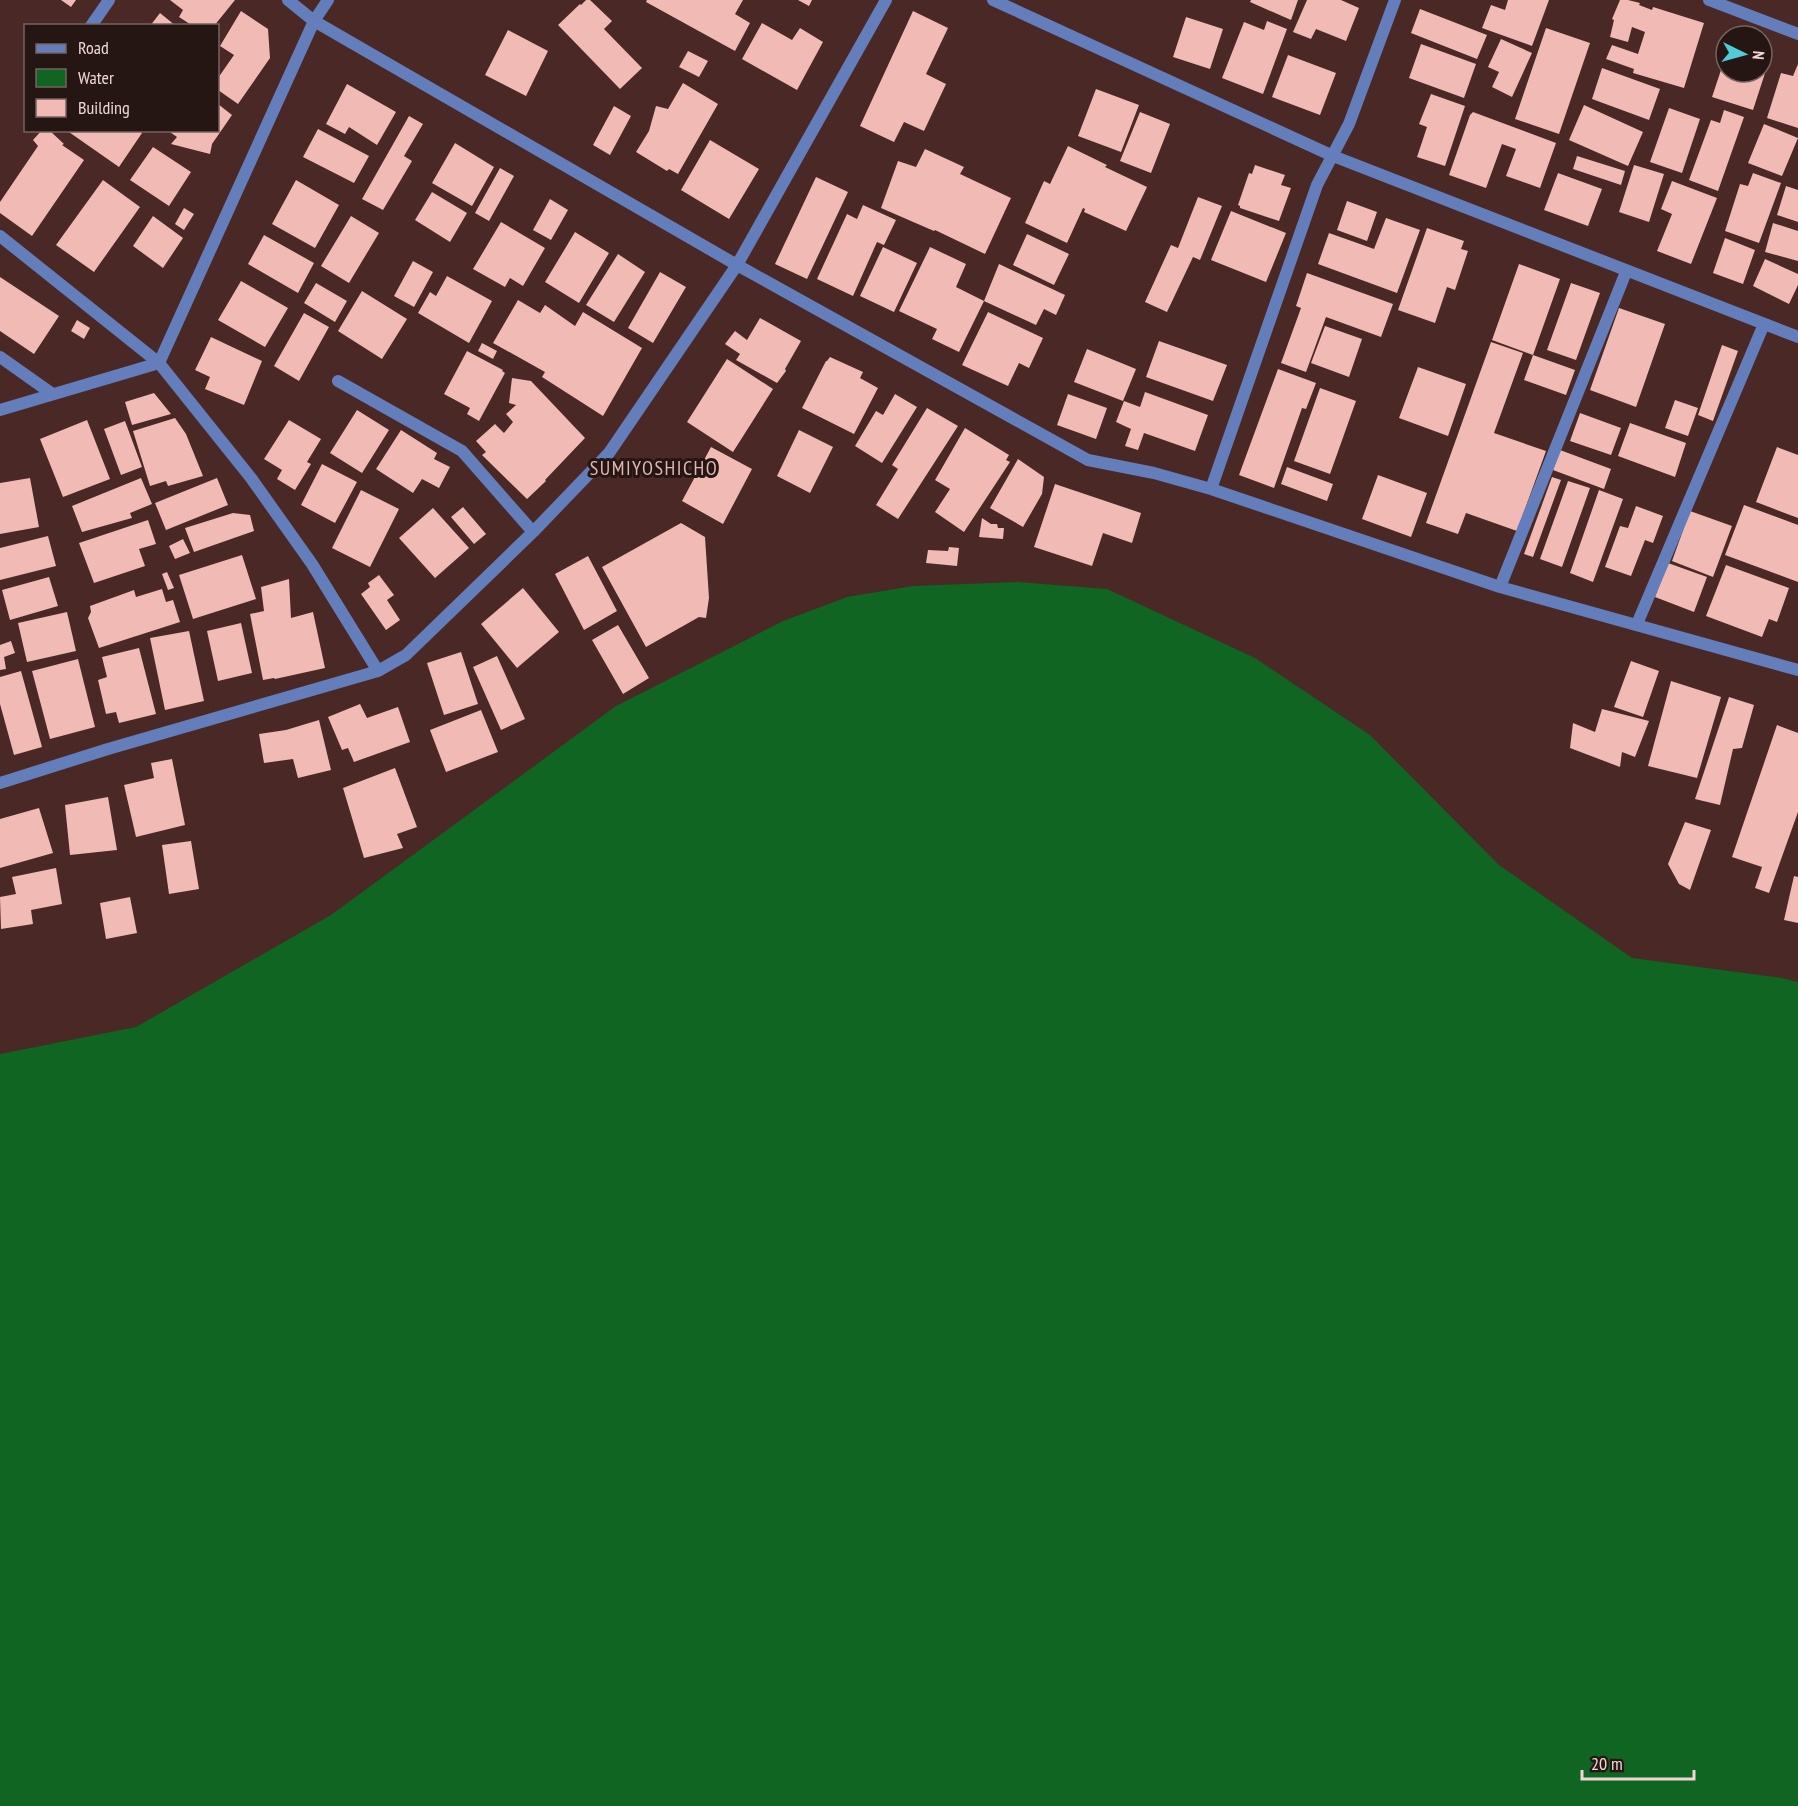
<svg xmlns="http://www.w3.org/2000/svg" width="1798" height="1806" viewBox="0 0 1798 1806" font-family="'PT Sans Narrow',sans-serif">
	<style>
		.water { fill: #0f6521 }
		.building { fill: #f1bab4 }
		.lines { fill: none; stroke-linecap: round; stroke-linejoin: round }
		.minor { stroke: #647ebc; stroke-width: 12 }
		.labels { text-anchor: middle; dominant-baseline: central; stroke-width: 6; stroke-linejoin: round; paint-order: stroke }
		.quarter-label { font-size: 20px; letter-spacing: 1.5px; fill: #e1b5b0; stroke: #251614 }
	</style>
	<rect width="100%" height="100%" fill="#492825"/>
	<path class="water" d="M 1018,582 L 1107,589 L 1255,658 L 1370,735 L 1499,865 L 1632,958 L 1782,978 L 1798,982 L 1798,1806 L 0,1806 L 0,1054 L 136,1027 L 331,915 L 616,706 L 783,621 L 847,597 L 913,586 Z"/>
	<path class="building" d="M 61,0 L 76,0 L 71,7 Z
		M 170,0 L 235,0 L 214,26 L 193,26 L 179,17 L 183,10 Z
		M 586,0 L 590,0 L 612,21 L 604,29 L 642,68 L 620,89 L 558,25 L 580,4 L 581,5 Z
		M 647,0 L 743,0 L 735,14 L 750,23 L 735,51 L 646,2 Z
		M 798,0 L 812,0 L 809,6 Z
		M 1251,0 L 1298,0 L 1291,20 L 1250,2 Z
		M 1307,0 L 1341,0 L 1359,8 L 1346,41 L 1316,29 L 1311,39 L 1293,32 Z
		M 1508,0 L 1549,0 L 1532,46 L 1482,28 L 1491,5 L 1505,10 Z
		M 1620,0 L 1628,0 L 1640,3 L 1639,5 L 1652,10 L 1653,7 L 1704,23 L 1684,88 L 1633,73 L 1634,69 L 1606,59 L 1612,45 L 1638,54 L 1645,32 L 1632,27 L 1628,42 L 1610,37 L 1614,20 L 1612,19 Z
		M 1420,9 L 1487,35 L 1477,59 L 1411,33 Z
		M 241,11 L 268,29 L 270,58 L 238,104 L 218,90 L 218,78 L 234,55 L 220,46 Z
		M 913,11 L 948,28 L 926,74 L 946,84 L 924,131 L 904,122 L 894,142 L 860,126 Z
		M 160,13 L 176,26 L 150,26 Z
		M 1186,17 L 1223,29 L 1210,69 L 1173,57 Z
		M 1267,21 L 1287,29 L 1263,94 L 1222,78 L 1244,22 L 1264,30 Z
		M 762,23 L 792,40 L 800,28 L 823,42 L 797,90 L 742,59 Z
		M 1546,28 L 1590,43 L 1559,134 L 1515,119 Z
		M 508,30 L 548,51 L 526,96 L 485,75 Z
		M 1501,39 L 1532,53 L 1512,97 L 1492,87 L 1499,72 L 1488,67 Z
		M 1421,44 L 1476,64 L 1464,98 L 1409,78 Z
		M 688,51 L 708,61 L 699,77 L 679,67 Z
		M 1288,55 L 1336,73 L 1320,115 L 1272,97 Z
		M 1726,55 L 1726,72 L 1762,72 L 1762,62 L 1768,64 L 1753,110 L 1712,97 Z
		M 1798,64 L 1798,128 L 1767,118 L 1781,73 L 1793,76 Z
		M 1602,68 L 1660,89 L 1649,120 L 1592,99 Z
		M 683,83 L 718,104 L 678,174 L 669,169 L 667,171 L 636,152 L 649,131 L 656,106 L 668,109 Z
		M 347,84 L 396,112 L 377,145 L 349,127 L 345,134 L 326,124 Z
		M 1096,89 L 1139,105 L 1121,152 L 1078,136 Z
		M 1431,94 L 1465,106 L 1445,166 L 1417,157 L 1427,127 L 1419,124 Z
		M 218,104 L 232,115 L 212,144 L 210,154 L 171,144 L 177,137 L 167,130 L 218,130 Z
		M 1584,105 L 1643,132 L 1628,166 L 1569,140 Z
		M 614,106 L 631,116 L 610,155 L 593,145 Z
		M 1669,108 L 1700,119 L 1682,173 L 1650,162 Z
		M 1724,110 L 1744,117 L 1718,191 L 1689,180 L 1711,120 L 1720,123 Z
		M 1140,112 L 1170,124 L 1151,173 L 1120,161 Z
		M 1473,112 L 1556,143 L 1540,188 L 1506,176 L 1516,149 L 1502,144 L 1486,188 L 1449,175 L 1470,115 Z
		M 409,116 L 423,124 L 404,156 L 412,161 L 383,210 L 362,199 Z
		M 1764,124 L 1798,138 L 1782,176 L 1748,163 Z
		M 318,129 L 369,156 L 354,183 L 303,157 Z
		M 42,130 L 49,130 L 64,144 L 62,145 L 84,160 L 32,236 L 0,213 L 0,202 L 38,146 L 33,140 Z
		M 66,130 L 138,130 L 142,133 L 119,167 Z
		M 710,140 L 759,169 L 729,219 L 681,190 Z
		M 455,143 L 494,167 L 472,206 L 432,183 Z
		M 1068,146 L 1107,165 L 1105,167 L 1147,187 L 1126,231 L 1084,212 L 1085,209 L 1083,208 L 1067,243 L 1025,223 L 1044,181 L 1050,184 Z
		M 153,147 L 191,172 L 169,206 L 130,180 Z
		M 925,149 L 964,167 L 960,174 L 1011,198 L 985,254 L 935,230 L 934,231 L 881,208 L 898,161 L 916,167 Z
		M 1577,156 L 1625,171 L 1621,185 L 1573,169 Z
		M 1255,165 L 1285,175 L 1281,185 L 1291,188 L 1279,221 L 1240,208 L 1240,206 L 1238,205 L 1249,173 L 1252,174 Z
		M 1634,165 L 1664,174 L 1649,222 L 1619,212 Z
		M 500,168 L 514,176 L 489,221 L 475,213 Z
		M 1558,173 L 1602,189 L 1588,226 L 1544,210 Z
		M 1753,173 L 1781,183 L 1759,243 L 1725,231 L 1740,184 L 1748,186 Z
		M 816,177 L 848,192 L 807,279 L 775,264 Z
		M 103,180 L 140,207 L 94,272 L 56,245 Z
		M 296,180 L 339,205 L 315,248 L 272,224 Z
		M 1672,181 L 1717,198 L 1691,264 L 1657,251 L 1672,214 L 1661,209 Z
		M 1786,186 L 1798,190 L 1798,222 L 1777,215 Z
		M 432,192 L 467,213 L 450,242 L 415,220 Z
		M 1198,197 L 1222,206 L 1200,260 L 1193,257 L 1167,312 L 1145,302 L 1171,245 L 1178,248 Z
		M 550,199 L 568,210 L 551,240 L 533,230 Z
		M 1347,201 L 1377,212 L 1367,241 L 1337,230 Z
		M 863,205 L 896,220 L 884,245 L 877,242 L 853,296 L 817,279 L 847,214 L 857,219 Z
		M 184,208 L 194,214 L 184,230 L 175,224 Z
		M 1231,211 L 1286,233 L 1266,282 L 1211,260 Z
		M 153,216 L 183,238 L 163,268 L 133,246 Z
		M 351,216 L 379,233 L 349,283 L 321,266 Z
		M 1386,218 L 1420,230 L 1397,293 L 1318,264 L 1329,233 L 1374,249 Z
		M 501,222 L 545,248 L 523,286 L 510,278 L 505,287 L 473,269 Z
		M 1773,223 L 1798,231 L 1798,261 L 1765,252 Z
		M 1427,228 L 1464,241 L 1461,249 L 1468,251 L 1455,290 L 1447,287 L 1435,323 L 1398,310 Z
		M 575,232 L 609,253 L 579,303 L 545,282 Z
		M 1027,234 L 1069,254 L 1054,285 L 1013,265 Z
		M 264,235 L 314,263 L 298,293 L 248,264 Z
		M 1725,238 L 1755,250 L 1743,284 L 1713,273 Z
		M 883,247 L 917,263 L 894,312 L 860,296 Z
		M 930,247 L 966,264 L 956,287 L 984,301 L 959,352 L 932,339 L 937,329 L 899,311 Z
		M 618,254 L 645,272 L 614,322 L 586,305 Z
		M 1765,259 L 1798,274 L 1798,285 L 1789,304 L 1753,286 Z
		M 413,261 L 433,272 L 414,307 L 394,296 Z
		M 999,264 L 1065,295 L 1056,315 L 1044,309 L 1036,325 L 984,301 Z
		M 1519,264 L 1560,279 L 1533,355 L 1492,340 Z
		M 660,272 L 686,287 L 653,343 L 628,328 Z
		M 1307,273 L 1393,304 L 1381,337 L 1326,317 L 1306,372 L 1281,363 L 1301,308 L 1296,306 Z
		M 447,276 L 492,301 L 469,343 L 418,313 L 430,292 L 436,296 Z
		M 0,277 L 59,316 L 34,354 L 0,331 Z
		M 241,281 L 288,308 L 265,347 L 218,320 Z
		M 316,283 L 347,301 L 335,322 L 304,303 Z
		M 1571,283 L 1600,293 L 1576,360 L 1547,350 Z
		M 362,291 L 407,319 L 382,359 L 338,331 Z
		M 518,300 L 540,313 L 545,305 L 575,326 L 583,312 L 642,348 L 603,416 L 542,377 L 545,372 L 493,343 Z
		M 1619,308 L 1665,324 L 1636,407 L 1590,390 Z
		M 988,312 L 1043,338 L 1029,368 L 1019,363 L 1008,386 L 962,365 Z
		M 304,313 L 329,327 L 299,381 L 274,366 Z
		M 760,318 L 801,341 L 785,369 L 786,371 L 777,383 L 736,360 L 740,354 L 725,344 L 735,331 L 747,340 Z
		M 77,320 L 90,328 L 84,339 L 71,331 Z
		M 1325,326 L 1362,339 L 1349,377 L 1311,363 Z
		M 211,337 L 262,361 L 244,405 L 205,389 L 210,377 L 195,370 Z
		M 1159,341 L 1227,365 L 1213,401 L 1146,377 Z
		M 1491,342 L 1523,353 L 1494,433 L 1546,451 L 1517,531 L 1466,513 L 1458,534 L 1426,523 Z
		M 482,343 L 497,351 L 493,359 L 478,351 Z
		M 1722,345 L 1738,351 L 1713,421 L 1698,415 Z
		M 1087,349 L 1136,369 L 1123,401 L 1074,382 Z
		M 467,351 L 503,370 L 502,371 L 505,373 L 479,421 L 467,414 L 470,408 L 444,394 Z
		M 1533,355 L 1575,370 L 1566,395 L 1524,380 Z
		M 830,357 L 863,372 L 860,378 L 878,388 L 854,434 L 802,408 L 826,361 L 827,361 Z
		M 727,359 L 773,389 L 733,452 L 687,422 Z
		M 1418,367 L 1466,384 L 1448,436 L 1399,418 Z
		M 1278,369 L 1316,383 L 1306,409 L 1302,408 L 1274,488 L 1239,475 Z
		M 512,378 L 531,381 L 585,438 L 545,480 L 546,481 L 527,499 L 482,455 L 486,452 L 476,441 L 495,424 L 504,433 L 513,422 L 506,414 L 516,405 L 509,403 Z
		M 1320,388 L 1356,401 L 1330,474 L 1294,461 Z
		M 1145,392 L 1208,415 L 1195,451 L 1144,433 L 1138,450 L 1125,446 L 1131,429 L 1116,422 L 1124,401 L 1140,407 Z
		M 154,393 L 171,414 L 132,425 L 125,402 Z
		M 895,394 L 917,407 L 882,463 L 855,446 L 876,411 L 883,415 Z
		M 1068,394 L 1107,408 L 1096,439 L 1057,425 Z
		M 1675,400 L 1698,408 L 1688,436 L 1665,428 Z
		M 927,408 L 958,426 L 898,519 L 876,505 L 898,469 L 892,465 Z
		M 357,410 L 389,430 L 362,473 L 330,453 Z
		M 1580,413 L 1621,428 L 1611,455 L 1570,441 Z
		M 175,418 L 186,434 L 203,476 L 168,486 L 166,481 L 150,486 L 133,431 Z
		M 87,420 L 110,479 L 63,497 L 40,439 Z
		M 289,420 L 321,439 L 307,462 L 311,464 L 295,490 L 277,479 L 282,470 L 264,459 Z
		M 125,421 L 142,467 L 121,475 L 104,429 Z
		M 1630,423 L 1686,443 L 1675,477 L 1618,456 Z
		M 965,428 L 1009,455 L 1006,460 L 1010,462 L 964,532 L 935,512 L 950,489 L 935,480 Z
		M 401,430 L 437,453 L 434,459 L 450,467 L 439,488 L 422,479 L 413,493 L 376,469 Z
		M 799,430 L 833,447 L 810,493 L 777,476 Z
		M 711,447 L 752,469 L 723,524 L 682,501 Z
		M 1777,447 L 1798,455 L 1798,518 L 1756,502 Z
		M 1560,450 L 1611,469 L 1604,489 L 1553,470 Z
		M 1018,459 L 1044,477 L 1042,494 L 1023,527 L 990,508 Z
		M 322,464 L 357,482 L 335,523 L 301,505 Z
		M 1287,467 L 1333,484 L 1327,501 L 1281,484 Z
		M 1378,475 L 1427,493 L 1411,537 L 1362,519 Z
		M 1552,477 L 1561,480 L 1533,557 L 1524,554 Z
		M 30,478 L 39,527 L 0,534 L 0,483 Z
		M 141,478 L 152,504 L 130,513 L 132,518 L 82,532 L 72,506 Z
		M 217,478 L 228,505 L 166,530 L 155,503 Z
		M 1568,481 L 1590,488 L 1562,567 L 1540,559 Z
		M 1055,484 L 1141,513 L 1132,543 L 1103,533 L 1092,566 L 1034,547 Z
		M 361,490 L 399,509 L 370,567 L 332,548 Z
		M 1599,490 L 1623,499 L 1593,582 L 1570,573 Z
		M 1744,505 L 1798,525 L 1798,582 L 1725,555 Z
		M 1636,506 L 1663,516 L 1653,543 L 1645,540 L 1631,576 L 1605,567 L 1620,526 L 1628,528 Z
		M 463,507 L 486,534 L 474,544 L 451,517 Z
		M 433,508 L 469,548 L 435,578 L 399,538 Z
		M 1690,511 L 1732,526 L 1713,577 L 1672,561 Z
		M 233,513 L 250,515 L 254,531 L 194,552 L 185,528 Z
		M 982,518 L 991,524 L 997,524 L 998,528 L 1004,528 L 1003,539 L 979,537 Z
		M 148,520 L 156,544 L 139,549 L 145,566 L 94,583 L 79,543 Z
		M 681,523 L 705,537 L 709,598 L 706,618 L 699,617 L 646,647 L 602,567 Z
		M 48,536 L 56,566 L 0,580 L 0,548 Z
		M 183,539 L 190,553 L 175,559 L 169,546 Z
		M 949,547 L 959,548 L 957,566 L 926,563 L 928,550 L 948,551 Z
		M 242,555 L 256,599 L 193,619 L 179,575 Z
		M 588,556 L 617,611 L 584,630 L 555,574 Z
		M 1668,563 L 1707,577 L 1694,612 L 1655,597 Z
		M 1726,565 L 1789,588 L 1777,622 L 1769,619 L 1762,637 L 1706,616 Z
		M 167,572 L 174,588 L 168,590 L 162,574 Z
		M 379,575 L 394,595 L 387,600 L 400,620 L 386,630 L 361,594 L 370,587 L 368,583 Z
		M 49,577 L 58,606 L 10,620 L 2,590 Z
		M 289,579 L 291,618 L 313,612 L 325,668 L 275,679 L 274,678 L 263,680 L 250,614 L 264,611 L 261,587 Z
		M 523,588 L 559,632 L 517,668 L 481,624 Z
		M 162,589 L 166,602 L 173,600 L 180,622 L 99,648 L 88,618 L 91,612 L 90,606 L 134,590 L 136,597 Z
		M 67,612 L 76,651 L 27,662 L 18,623 Z
		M 241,623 L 252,673 L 218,681 L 207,631 Z
		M 618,625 L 649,678 L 623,694 L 592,640 Z
		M 189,631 L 204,701 L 165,710 L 150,638 Z
		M 11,641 L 15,653 L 4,657 L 6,669 L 0,670 L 0,645 Z
		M 139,648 L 156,714 L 119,723 L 116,712 L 106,714 L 98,680 L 107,677 L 102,657 Z
		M 461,652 L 478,704 L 444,715 L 427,663 Z
		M 497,656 L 525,719 L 501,730 L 473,667 Z
		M 78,659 L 95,727 L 50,739 L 32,671 Z
		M 1631,661 L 1659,671 L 1643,717 L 1614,707 Z
		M 21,671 L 42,747 L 14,755 L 0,704 L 0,677 Z
		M 1671,681 L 1721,697 L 1697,778 L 1648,766 Z
		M 1729,697 L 1754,705 L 1742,748 L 1733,749 L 1720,805 L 1695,799 Z
		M 360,704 L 367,718 L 398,707 L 410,742 L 354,762 L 348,748 L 342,750 L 328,717 Z
		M 1602,709 L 1649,721 L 1635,757 L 1622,752 L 1620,767 L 1570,748 L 1573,723 L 1595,732 Z
		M 481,710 L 498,752 L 446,772 L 430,730 Z
		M 319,720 L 331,770 L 298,778 L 293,759 L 264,763 L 259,734 L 286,730 Z
		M 1777,725 L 1798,733 L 1798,812 L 1769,893 L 1755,888 L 1762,867 L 1732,857 Z
		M 172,759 L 185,825 L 136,837 L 124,785 L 154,778 L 151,763 Z
		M 395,768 L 417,827 L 397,834 L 403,848 L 364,858 L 343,788 Z
		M 108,797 L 117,850 L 70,855 L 65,805 Z
		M 39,808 L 53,853 L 0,868 L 0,819 Z
		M 1685,822 L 1711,830 L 1690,890 L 1679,884 L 1668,864 Z
		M 191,841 L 199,889 L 169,894 L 162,845 Z
		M 56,868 L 62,904 L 31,910 L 33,924 L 1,929 L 0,897 L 16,894 L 12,877 Z
		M 1794,876 L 1798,877 L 1798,923 L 1784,920 Z
		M 130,897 L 137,933 L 106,939 L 100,903 Z"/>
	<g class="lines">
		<path class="minor" d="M 288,0 L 314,21 L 737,265 L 1088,460 L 1154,473 L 1211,489 L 1500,587 L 1798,670
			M 993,0 L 1333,156 L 1798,337
			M 1709,0 L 1798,34
			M 91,26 L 109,0
			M 0,236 L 159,363 L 251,478 L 312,564 L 378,671
			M 0,357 L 51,393
			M 338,381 L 462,451 L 533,532
			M 0,410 L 159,363 L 314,21 L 328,0
			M 1211,489 L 1317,185 L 1349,124 L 1395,0
			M 1500,587 L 1626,272
			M 1637,624 L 1764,324
			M 0,783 L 108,749 L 378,671 L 406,655 L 533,532 L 609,453 L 737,265 L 886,0"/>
	</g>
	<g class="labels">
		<g class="quarter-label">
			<text x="654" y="468">SUMIYOSHICHO</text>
		</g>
	</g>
	<rect x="24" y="24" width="195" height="108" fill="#251614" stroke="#756361" stroke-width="1.5"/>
	<rect x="36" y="44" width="30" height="9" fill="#647ebc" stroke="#756361" stroke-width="1.5"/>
	<text x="78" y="54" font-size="18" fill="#eed7d5">Road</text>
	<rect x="36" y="69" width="30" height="18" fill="#0f6521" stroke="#756361" stroke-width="1.5"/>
	<text x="78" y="84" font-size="18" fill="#eed7d5">Water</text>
	<rect x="36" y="99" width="30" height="18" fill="#f1bab4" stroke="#756361" stroke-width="1.5"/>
	<text x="78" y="114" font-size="18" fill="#eed7d5">Building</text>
	<g transform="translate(1744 54) rotate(95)"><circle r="28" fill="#251614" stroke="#756361" stroke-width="1.5"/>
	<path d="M0-4.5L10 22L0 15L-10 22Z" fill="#52cbd9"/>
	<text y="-9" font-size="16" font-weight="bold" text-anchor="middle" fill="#eed7d5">N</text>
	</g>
	<path d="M1582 1770v9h112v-9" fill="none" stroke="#eed7d5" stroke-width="3"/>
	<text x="1591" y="1770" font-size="18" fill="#eed7d5" stroke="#251614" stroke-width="4.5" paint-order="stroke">20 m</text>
</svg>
